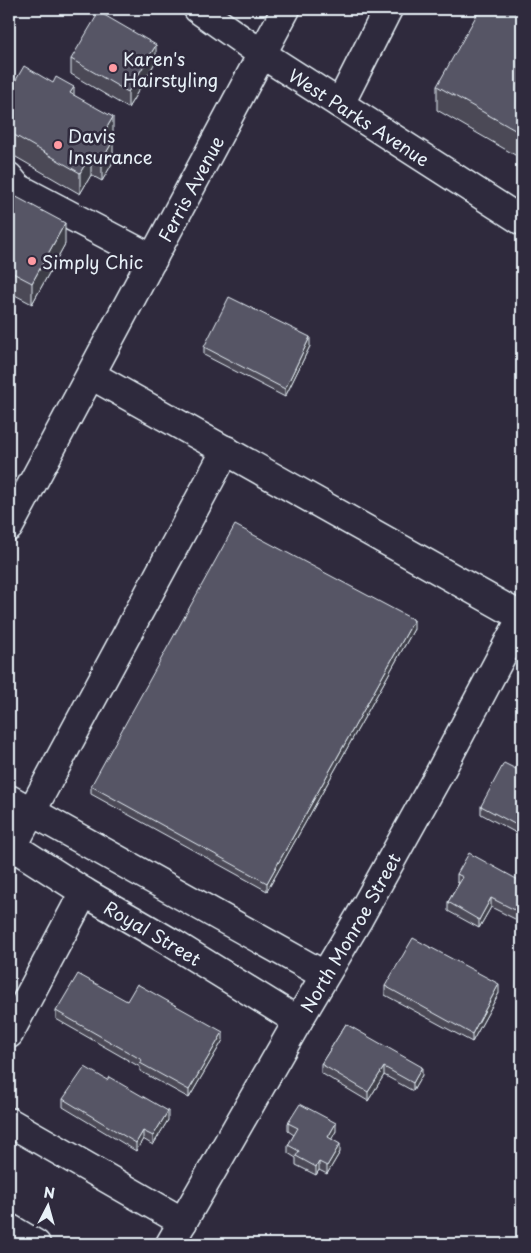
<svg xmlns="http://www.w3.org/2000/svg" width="531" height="1253" viewBox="0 0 531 1253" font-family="'Playpen Sans',sans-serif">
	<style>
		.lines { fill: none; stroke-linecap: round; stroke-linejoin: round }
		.minor-casing { stroke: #e8f1f8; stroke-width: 31 }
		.major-casing { stroke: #e8f1f8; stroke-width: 31 }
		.minor { stroke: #2f2a3d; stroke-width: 28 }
		.major { stroke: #2f2a3d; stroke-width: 28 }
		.wall { fill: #4b4957; stroke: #e8f1f8 }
		.shaded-wall { fill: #3d3c47; stroke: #e8f1f8 }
		.building { fill: #575565; stroke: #e8f1f8 }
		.poi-dot { fill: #ff9aa2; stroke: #2f2a3d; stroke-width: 2 }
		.labels { text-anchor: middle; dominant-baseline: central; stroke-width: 5; stroke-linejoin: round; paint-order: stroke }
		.poi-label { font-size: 18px; fill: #e8f1f8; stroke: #2f2a3d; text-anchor: start }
		.street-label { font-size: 18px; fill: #e8f1f8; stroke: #2f2a3d }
	</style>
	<rect width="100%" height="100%" fill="#2f2a3d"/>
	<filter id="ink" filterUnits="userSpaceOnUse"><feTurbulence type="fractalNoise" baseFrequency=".02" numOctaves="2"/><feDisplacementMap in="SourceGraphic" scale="10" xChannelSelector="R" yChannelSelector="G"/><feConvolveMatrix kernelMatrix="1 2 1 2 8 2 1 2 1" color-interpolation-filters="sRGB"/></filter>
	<g filter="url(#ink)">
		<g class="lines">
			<g class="minor-casing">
				<g id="minor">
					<path id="s1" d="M 198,9 L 262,54 L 522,221"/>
					<path d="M 340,104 L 388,9"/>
					<path d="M 9,177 L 18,188 L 153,259"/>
					<path d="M 91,375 L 522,617"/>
					<path d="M 9,799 L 324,975"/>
					<path id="s2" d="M 9,844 L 84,892 L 172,943 L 298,1021"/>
					<path d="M 13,846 L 226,450"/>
					<path d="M 9,1034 L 84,892"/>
					<path d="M 9,1122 L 183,1222"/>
					<path d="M 9,1228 L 36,1244"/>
					<path id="s3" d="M 170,1244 L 298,1021 L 359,918 L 438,776 L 522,617"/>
				</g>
			</g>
			<g class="major-casing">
				<g id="major">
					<path id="s4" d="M 9,527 L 286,9"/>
				</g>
			</g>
			<use href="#minor" class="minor"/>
			<use href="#major" class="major"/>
		</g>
		<path class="wall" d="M 522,9 L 522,159 L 437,110 L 437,86 Z
			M 71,59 L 156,61 L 128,108 L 71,74 Z
			M 9,92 L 74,95 L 113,138 L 111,140 L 113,162 L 102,181 L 91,175 L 80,194 L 9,153 Z
			M 9,193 L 65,244 L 32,304 L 9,292 Z
			M 310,346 L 285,397 L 204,355 L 204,347 Z
			M 414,629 L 267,891 L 91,794 L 91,786 Z
			M 522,772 L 522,836 L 481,814 L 481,806 Z
			M 457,874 L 522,882 L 522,909 L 517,920 L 491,907 L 479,928 L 448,911 L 448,902 L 459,883 L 457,882 Z
			M 522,912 L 522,933 L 520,931 L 520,916 Z
			M 385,986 L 499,993 L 472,1042 L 385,995 Z
			M 127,1001 L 223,1040 L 189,1098 L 140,1071 L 140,1067 L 56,1019 L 56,1011 Z
			M 346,1024 L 422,1075 L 413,1091 L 384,1075 L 368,1101 L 321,1073 L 321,1064 Z
			M 107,1080 L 168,1120 L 153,1145 L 143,1139 L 136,1151 L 63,1107 L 63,1099 Z
			M 288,1123 L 336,1131 L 331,1139 L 340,1152 L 327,1174 L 319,1170 L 316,1175 L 296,1165 L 296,1158 L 288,1153 L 288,1145 L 294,1135 L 288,1131 Z"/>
		<path class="shaded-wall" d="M 156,45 L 156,61 L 128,108 L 128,92 Z
			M 74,87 L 74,107 L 70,93 Z
			M 113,117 L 113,138 L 103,155 L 103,134 Z
			M 113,141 L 113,162 L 102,181 L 102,160 Z
			M 91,154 L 91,175 L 80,194 L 80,173 Z
			M 65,223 L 65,244 L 32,304 L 32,283 Z
			M 310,337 L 310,346 L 285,397 L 285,389 Z
			M 414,620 L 414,629 L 267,891 L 267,883 Z
			M 491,898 L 491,907 L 479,928 L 479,920 Z
			M 522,901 L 522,909 L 517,920 L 517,911 Z
			M 499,984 L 499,993 L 472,1042 L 472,1034 Z
			M 223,1032 L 223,1040 L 189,1098 L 189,1090 Z
			M 384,1067 L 384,1075 L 368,1101 L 368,1092 Z
			M 422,1067 L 422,1075 L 413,1091 L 413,1083 Z
			M 168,1111 L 168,1120 L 153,1145 L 153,1136 Z
			M 336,1123 L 336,1131 L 328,1146 L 328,1137 Z
			M 143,1131 L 143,1139 L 136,1151 L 136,1143 Z
			M 340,1144 L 340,1152 L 327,1174 L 327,1166 Z
			M 319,1162 L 319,1170 L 316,1175 L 316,1167 Z"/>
		<path class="building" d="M 480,9 L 522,9 L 522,134 L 437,86 Z
			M 99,12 L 156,45 L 128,92 L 71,59 Z
			M 24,66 L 53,83 L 56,77 L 74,87 L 70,93 L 113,117 L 103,134 L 113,141 L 102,160 L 91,154 L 80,173 L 9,132 L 9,92 Z
			M 9,193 L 65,223 L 32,283 L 9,271 L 15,260 L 9,257 Z
			M 229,297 L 310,337 L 285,389 L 204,347 Z
			M 235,525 L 414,620 L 267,883 L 91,786 Z
			M 504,763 L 522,772 L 522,828 L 481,806 Z
			M 469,853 L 522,882 L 522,901 L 517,911 L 491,898 L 479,920 L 448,902 L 463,877 L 457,874 Z
			M 413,938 L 499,984 L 472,1034 L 385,986 Z
			M 78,974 L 127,1001 L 137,984 L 223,1032 L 189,1090 L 140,1063 L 142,1060 L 56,1011 Z
			M 346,1024 L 422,1067 L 413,1083 L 384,1067 L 368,1092 L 321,1064 Z
			M 85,1067 L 107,1080 L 109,1077 L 168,1111 L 153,1136 L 143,1131 L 136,1143 L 63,1099 Z
			M 300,1104 L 336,1123 L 328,1137 L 340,1144 L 327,1166 L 319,1162 L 316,1167 L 296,1156 L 299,1151 L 288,1145 L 298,1128 L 288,1123 Z"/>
	</g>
	<g class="poi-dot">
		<circle cx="113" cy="68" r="5"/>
		<circle cx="58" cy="145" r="5"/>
		<circle cx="32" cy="261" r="5"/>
	</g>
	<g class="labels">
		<g class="poi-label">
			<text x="123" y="58">Karen's<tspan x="123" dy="21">Hairstyling</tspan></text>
			<text x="68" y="135">Davis<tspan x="68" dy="21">Insurance</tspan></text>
			<text x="42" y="261">Simply Chic</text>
		</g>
		<g class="street-label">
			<text stroke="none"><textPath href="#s1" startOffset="194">West Parks Avenue</textPath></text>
			<text stroke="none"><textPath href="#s4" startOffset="384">Ferris Avenue</textPath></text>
			<text stroke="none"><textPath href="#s3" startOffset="360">North Monroe Street</textPath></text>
			<text stroke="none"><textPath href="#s2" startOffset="169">Royal Street</textPath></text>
		</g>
	</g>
	<rect width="531" height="1253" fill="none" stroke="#2f2a3d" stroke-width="30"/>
	<rect x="15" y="15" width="501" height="1223" fill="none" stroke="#e8f1f8" stroke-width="2" filter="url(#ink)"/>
	<g transform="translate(48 1206) rotate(6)" stroke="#2f2a3d" stroke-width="4" paint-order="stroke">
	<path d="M0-4L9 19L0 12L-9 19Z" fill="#e8f1f8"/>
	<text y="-8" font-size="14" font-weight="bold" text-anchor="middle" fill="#e8f1f8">N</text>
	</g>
</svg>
